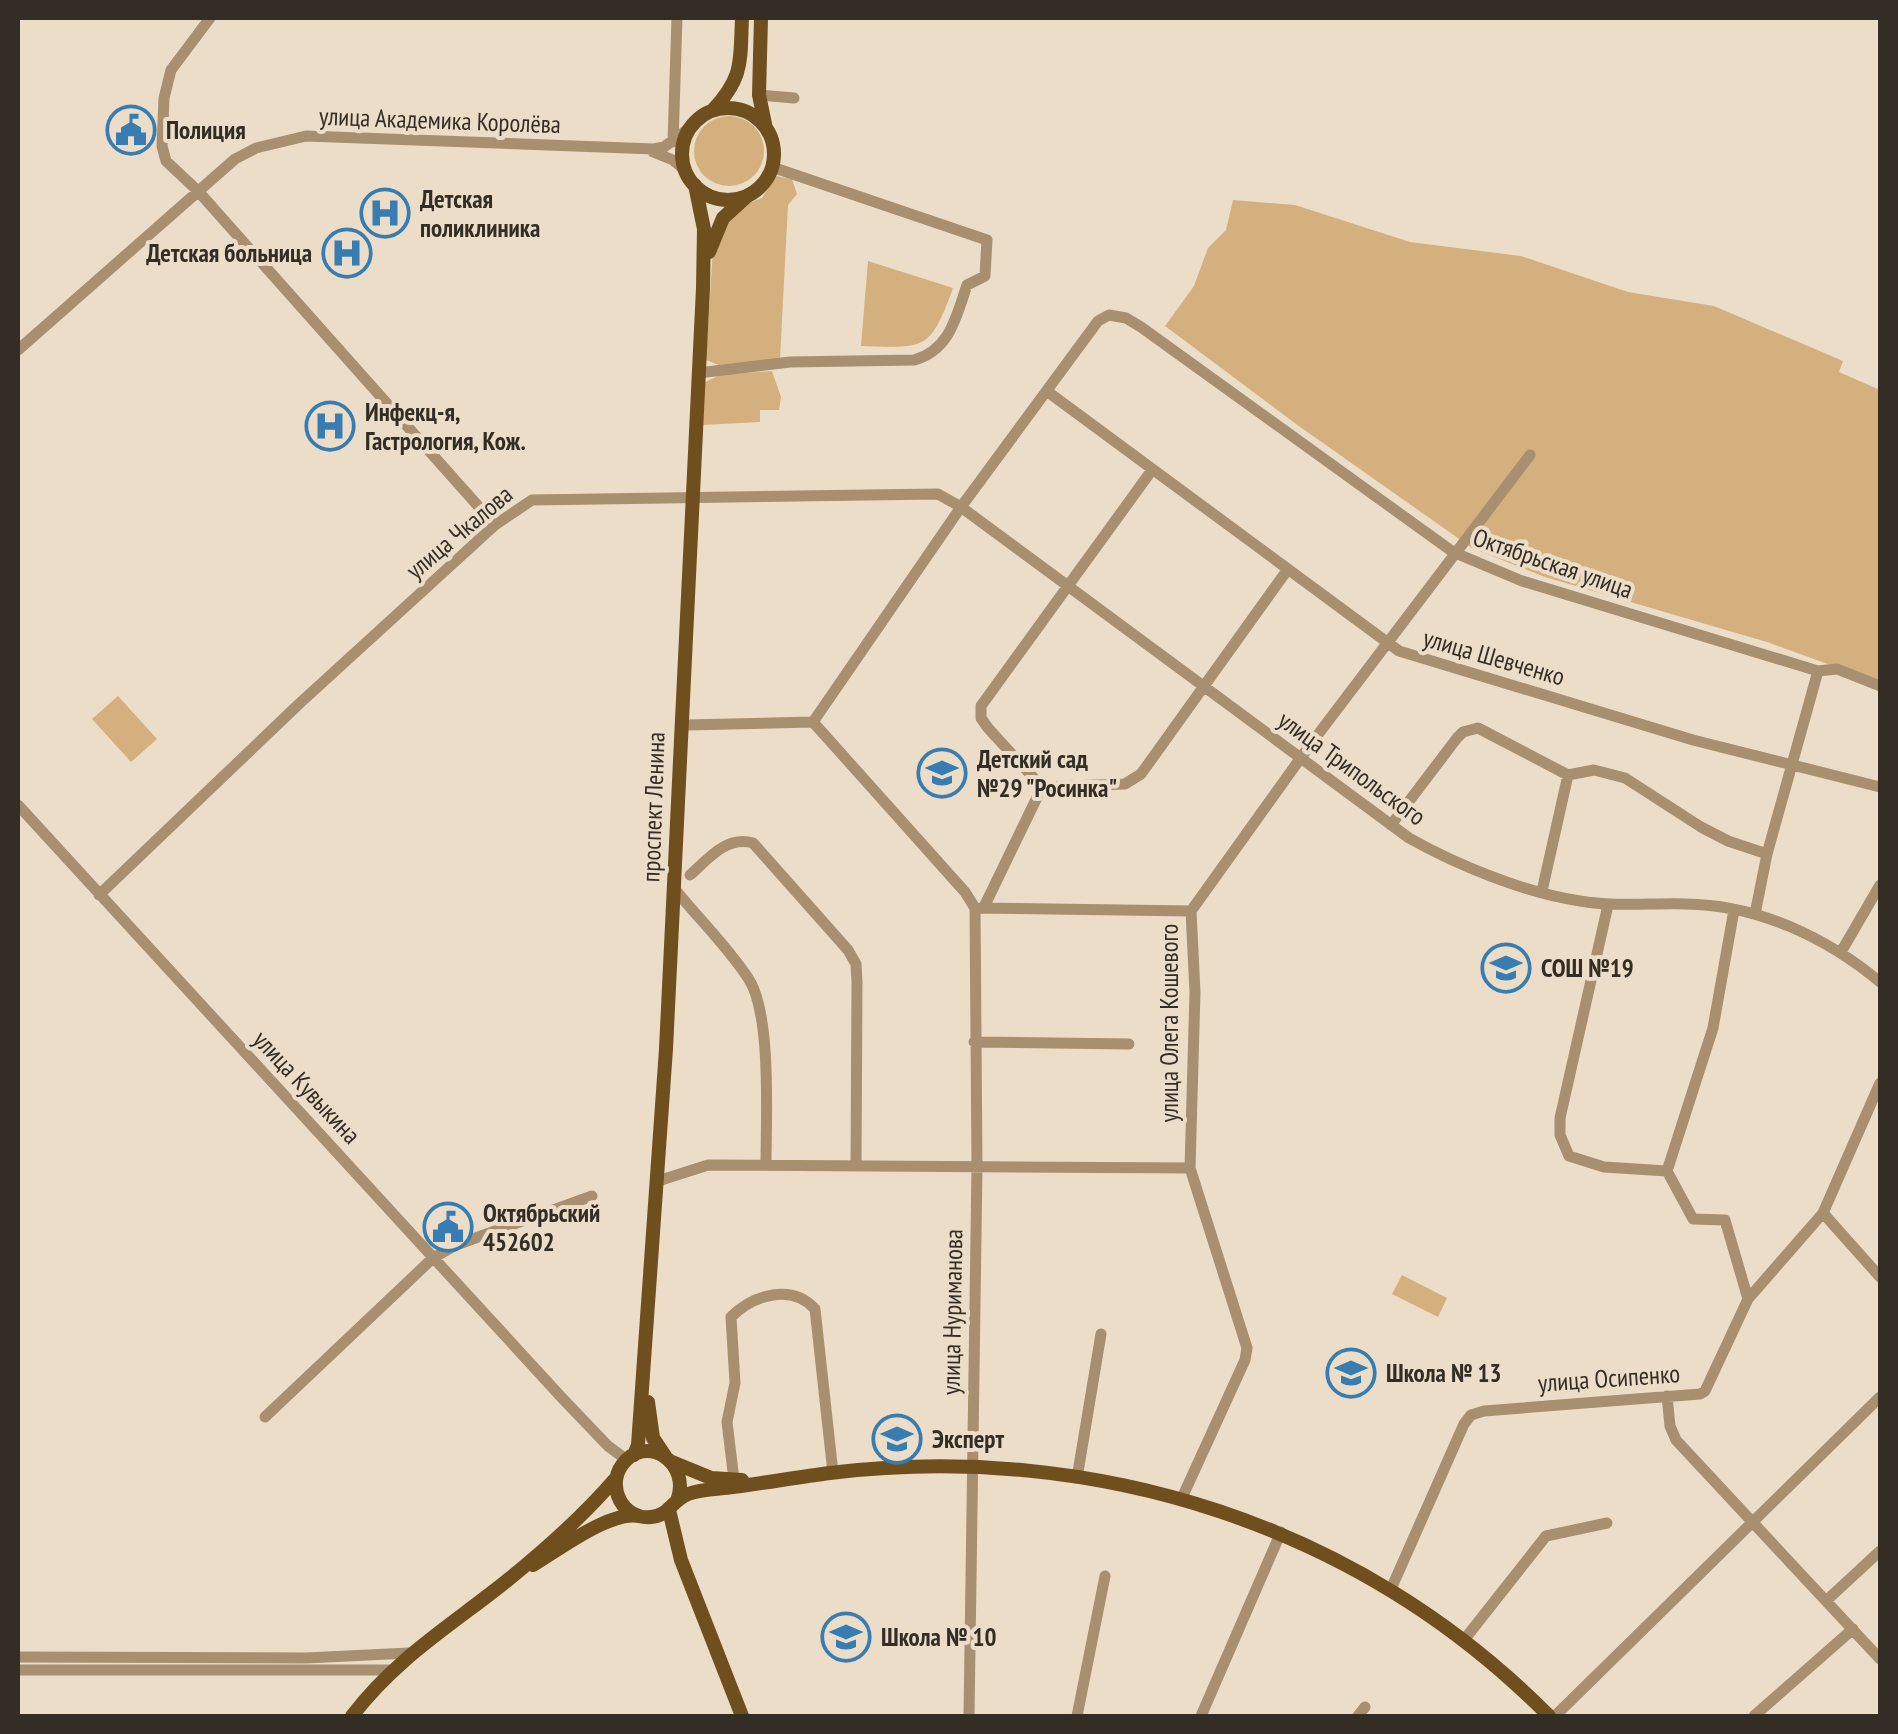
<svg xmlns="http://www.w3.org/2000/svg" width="1898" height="1734" viewBox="0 0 1898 1734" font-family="'PT Sans Narrow',sans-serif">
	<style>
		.green { fill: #d4b07f }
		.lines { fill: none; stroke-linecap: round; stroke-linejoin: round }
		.minor { stroke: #a78f70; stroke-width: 11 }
		.major { stroke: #6f4f1d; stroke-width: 14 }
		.labels { text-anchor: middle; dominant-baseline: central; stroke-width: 8; stroke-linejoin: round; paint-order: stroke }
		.street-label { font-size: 25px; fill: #332d25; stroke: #ecddc8 }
		.poi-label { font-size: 25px; font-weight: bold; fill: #332d25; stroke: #ecddc8; text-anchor: start }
	</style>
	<rect width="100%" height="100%" fill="#ecddc8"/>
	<path class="green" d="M694 151a35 35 0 1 1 70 0a35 35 0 1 1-70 0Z
		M 776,176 L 792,179 L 797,194 L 788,205 L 780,359 L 719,365 L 706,360 L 713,248 L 722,226 L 739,207 L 762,198 Z
		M 1233,200 L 1295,205 L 1410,242 L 1521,256 L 1628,292 L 1714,306 L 1843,361 L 1839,372 L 1880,390 L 1880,683 L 1767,642 L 1545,577 L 1472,548 L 1296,424 L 1165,326 L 1194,286 L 1208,248 L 1226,230 Z
		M 868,261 L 953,288 C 930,351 926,348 861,346 Z
		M 772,371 L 781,397 L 779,410 L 760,410 L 760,422 L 703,425 L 705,382 L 720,375 Z
		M 118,696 L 157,739 L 131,762 L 92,719 Z
		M 1402,1275 L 1447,1298 L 1438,1317 L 1392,1294 Z"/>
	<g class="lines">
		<path class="minor" d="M 210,18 L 171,70 L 164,98 L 162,146 L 166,161 L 198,191 L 495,525
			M 759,95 L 794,98
			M 673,142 L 677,18
			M 653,152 L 673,160 L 685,170
			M 18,350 L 235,159 L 256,148 L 306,136 L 654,149 L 664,147 L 691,127
			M 698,373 L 790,362 L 914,360 C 950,350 956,317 967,285 L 985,276 L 987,240 L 772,167
			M 1048,392 L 1399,651 L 1693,740 L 1880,787
			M 1152,470 L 981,706 L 981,718 L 988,728 L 1042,787 L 1125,784 L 1141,774 L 1288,569
			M 813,722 L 961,507 L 1098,321 L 1109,315 L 1126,318 L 1141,327 L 1453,552 L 1522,581 L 1818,671 L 1837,669 L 1880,686
			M 813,722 L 965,892 L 975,908 L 977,1166 L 969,1716
			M 686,725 L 813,722
			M 18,805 L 563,1399 L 608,1446 L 627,1460
			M 1391,825 L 1457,738 L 1463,732 L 1478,728 L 1568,775 L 1594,770 L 1625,778 L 1701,827 L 1728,841 L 1767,854
			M 690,875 C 708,859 727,835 753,843 L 848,950 L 856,964 L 857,982 L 856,1166
			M 673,887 C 697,917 727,946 748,978 C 772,1013 766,1120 766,1164
			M 1542,891 L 1568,775
			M 99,895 L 300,703 L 495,525 L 532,500 L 938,494 L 961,507 L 1409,838 C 1457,865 1525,893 1580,901 C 1615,907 1651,903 1686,904 C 1758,905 1826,937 1880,982
			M 1608,905 L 1560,1118 L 1560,1135 L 1569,1156 L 1604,1167 L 1667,1171
			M 984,907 L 1042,787
			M 975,908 L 1191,911
			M 1755,914 L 1767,854 L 1818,671
			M 1841,952 L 1880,885
			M 974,1042 L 1129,1044
			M 1667,1171 L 1713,1028 L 1734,910
			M 1667,1171 L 1693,1219 L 1725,1220 L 1748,1299
			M 658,1181 L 708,1165 L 1190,1168
			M 1823,1213 L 1880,1277
			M 1667,1396 L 1670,1426 L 1676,1440 L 1880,1659
			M 265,1417 L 433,1258 L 456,1245 L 592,1196
			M 1077,1478 L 1101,1334
			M 734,1480 L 727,1422 L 735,1383 L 731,1317 C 754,1294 792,1284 815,1309 L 833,1473
			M 1181,1500 L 1245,1360 L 1247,1348 L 1190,1168 L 1195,992 L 1191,911 L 1310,745 L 1530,455
			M 1391,1589 L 1464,1424 L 1471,1415 L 1484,1411 L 1700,1394 L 1705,1391 L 1748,1299 L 1823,1213 L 1880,1083
			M 1827,1600 L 1880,1551
			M 1464,1640 L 1546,1536 L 1607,1523
			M 18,1657 L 306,1658 L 409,1653
			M 18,1670 L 390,1670
			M 1077,1716 L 1105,1576
			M 1201,1716 L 1281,1532
			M 1358,1716 L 1365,1707
			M 1555,1716 L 1880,1397
			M 1754,1716 L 1853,1629"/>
		<path class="major" d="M 761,18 L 759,95 L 765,124
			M682 154a46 46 0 1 1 92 0a46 46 0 1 1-92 0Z
			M 712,111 C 744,77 740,62 742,18
			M 709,252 L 723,218 L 746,197
			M 648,1402 L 653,1438 L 665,1456
			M 634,1455 L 638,1445 L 666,1049 L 703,288 L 704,229 L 695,185
			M 672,1462 L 711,1478 L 742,1480
			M 677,1501 C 692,1463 646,1432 622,1465 C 606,1487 623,1520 651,1517 C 669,1516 673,1499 688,1494 C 701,1489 719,1489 733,1487 C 765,1483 798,1477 830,1473 C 1096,1441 1360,1525 1549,1716
			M 669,1510 L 681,1560 L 742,1716
			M 533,1565 C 560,1549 609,1511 639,1516
			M 352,1716 C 397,1657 452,1625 509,1579 C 546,1549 585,1514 616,1478"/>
	</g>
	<defs>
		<g id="civic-ring" transform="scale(2.5)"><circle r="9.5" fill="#ecddc8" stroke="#377db2" stroke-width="1.5"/><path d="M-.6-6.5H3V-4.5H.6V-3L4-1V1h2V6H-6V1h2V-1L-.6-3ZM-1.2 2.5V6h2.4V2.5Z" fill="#377db2"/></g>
		<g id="hospital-ring" transform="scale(2.5)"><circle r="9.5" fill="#ecddc8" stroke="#377db2" stroke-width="1.5"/><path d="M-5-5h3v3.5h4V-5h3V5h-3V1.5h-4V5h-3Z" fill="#377db2"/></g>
		<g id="school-ring" transform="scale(2.5)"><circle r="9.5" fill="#ecddc8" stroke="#377db2" stroke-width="1.5"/><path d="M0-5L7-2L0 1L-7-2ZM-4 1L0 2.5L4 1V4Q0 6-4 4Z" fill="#377db2"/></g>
	</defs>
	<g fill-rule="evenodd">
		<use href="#civic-ring" x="131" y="130"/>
		<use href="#hospital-ring" x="385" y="213"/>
		<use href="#hospital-ring" x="347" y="253"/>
		<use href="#hospital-ring" x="330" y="426"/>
		<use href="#school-ring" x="942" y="773"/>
		<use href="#school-ring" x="1506" y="968"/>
		<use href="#civic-ring" x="448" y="1227"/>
		<use href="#school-ring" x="1351" y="1373"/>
		<use href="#school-ring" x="897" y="1439"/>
		<use href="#school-ring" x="846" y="1637"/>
	</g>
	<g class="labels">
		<g class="street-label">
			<text transform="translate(440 120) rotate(2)">улица Академика Королёва</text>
			<text transform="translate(459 532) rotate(-40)">улица Чкалова</text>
			<text transform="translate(1553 563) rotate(19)">Октябрьская улица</text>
			<text transform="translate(1494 657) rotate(16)">улица Шевченко</text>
			<text transform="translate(1352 768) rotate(36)">улица Трипольского</text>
			<text transform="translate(653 807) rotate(-88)">проспект Ленина</text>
			<text transform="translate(1169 1023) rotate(-90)">улица Олега Кошевого</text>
			<text transform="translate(307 1087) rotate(47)">улица Кувыкина</text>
			<text transform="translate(952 1312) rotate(-89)">улица Нуриманова</text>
			<text transform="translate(1609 1378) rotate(-4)">улица Осипенко</text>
		</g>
		<g class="poi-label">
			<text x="166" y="130">Полиция</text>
			<text x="420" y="199">Детская<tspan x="420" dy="29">поликлиника</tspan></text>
			<text x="312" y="253" text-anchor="end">Детская больница</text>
			<text x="365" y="412">Инфекц-я,<tspan x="365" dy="29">Гастрология, Кож.</tspan></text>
			<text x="977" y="759">Детский сад<tspan x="977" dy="29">№29 "Росинка"</tspan></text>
			<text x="1541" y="968">СОШ №19</text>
			<text x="483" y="1213">Октябрьский<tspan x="483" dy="29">452602</tspan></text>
			<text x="1386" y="1373">Школа № 13</text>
			<text x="932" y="1439">Эксперт</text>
			<text x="881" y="1637">Школа № 10</text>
		</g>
	</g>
	<rect width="1898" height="1734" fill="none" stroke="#332d25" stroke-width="40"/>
</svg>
